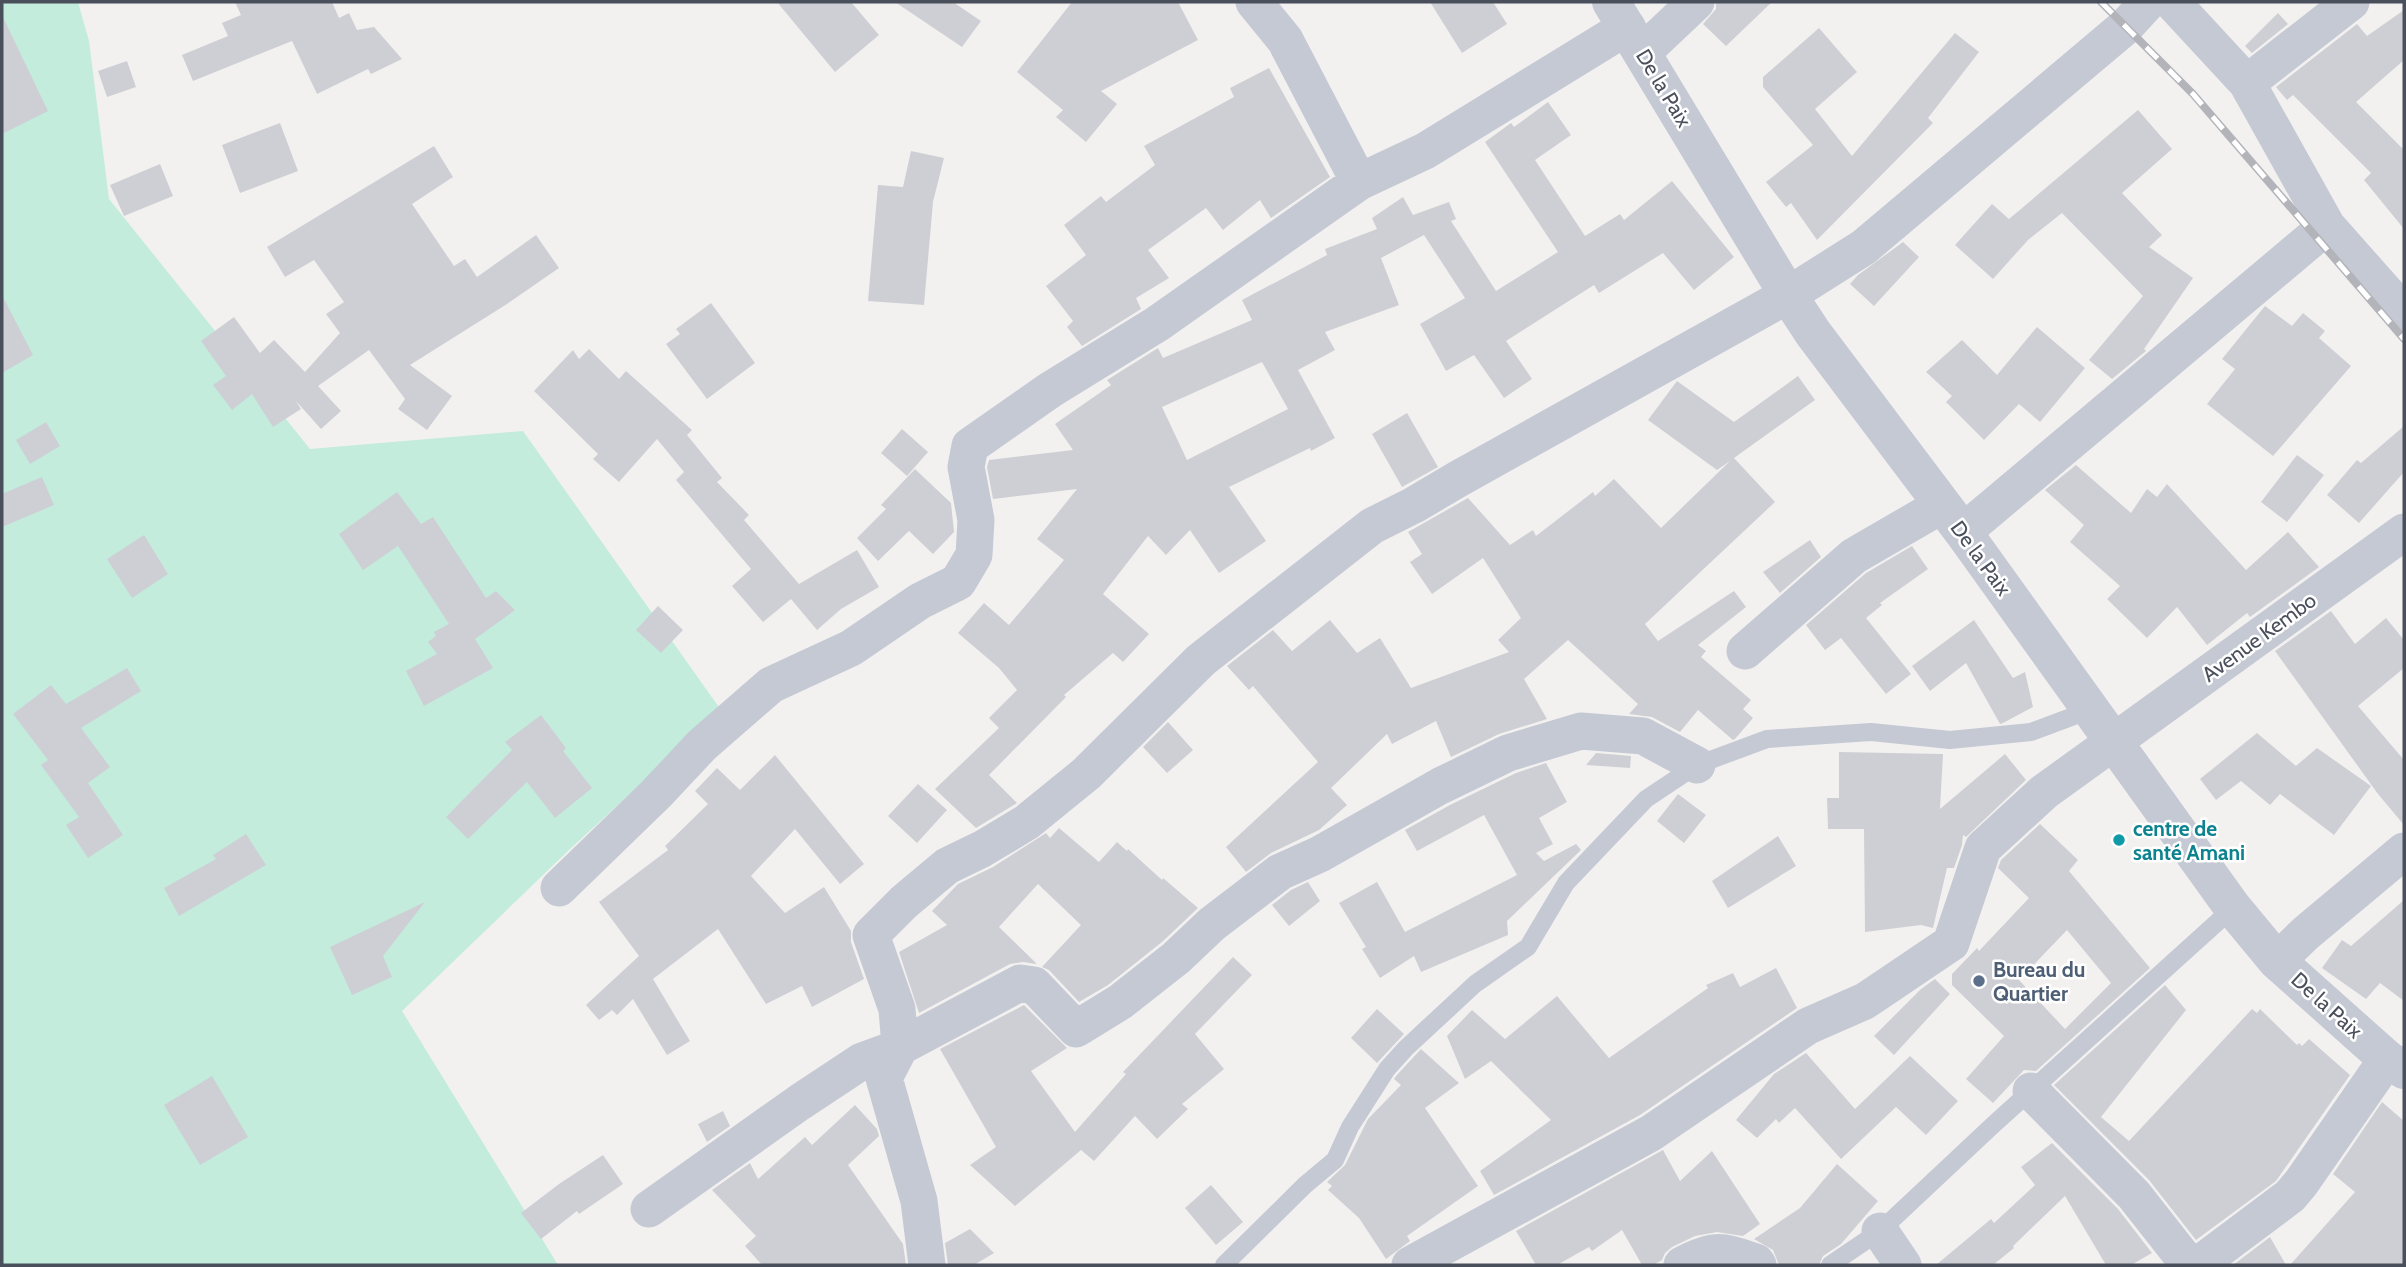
<svg xmlns="http://www.w3.org/2000/svg" width="2406" height="1267" viewBox="0 0 2406 1267" font-family="Cabin,sans-serif">
	<style>
		.green { fill: #c3ecdd }
		.building { fill: #cecfd4; fill-rule: evenodd }
		.lines { fill: none; stroke-linecap: round; stroke-linejoin: round }
		.service { stroke: #c5c9d4; stroke-width: 18 }
		.minor { stroke: #c5c9d4; stroke-width: 37 }
		.tertiary { stroke: #c5c9d4; stroke-width: 38 }
		.rail-casing { stroke: #b3b4ba; stroke-width: 8 }
		.rail { stroke: #fff; stroke-width: 5; stroke-dasharray: 16; stroke-linecap: butt }
		.culture-dot { fill: #0f9aa8; stroke: #fff; stroke-width: 2.5 }
		.service-dot { fill: #5c6f8a; stroke: #fff; stroke-width: 2.5 }
		.labels { text-anchor: middle; dominant-baseline: central; stroke-width: 5; stroke-linejoin: round; paint-order: stroke }
		.street-label { font-size: 21px; fill: #4a4f5c; stroke: #fff }
		.culture-label { font-size: 21px; font-weight: bold; fill: #0d838f; stroke: #fff; text-anchor: start }
		.service-label { font-size: 21px; font-weight: bold; fill: #4e5e75; stroke: #fff; text-anchor: start }
	</style>
	<rect width="100%" height="100%" fill="#f3f1f0"/>
	<path class="green" d="M 2,2 L 78,2 L 89,41 L 109,199 L 310,449 L 523,431 L 721,710 L 569,850 L 402,1011 L 558,1265 L 2,1265 Z"/>
	<path class="building" d="M 235,2 L 332,2 L 339,18 L 349,13 L 357,30 L 374,27 L 402,59 L 371,74 L 368,69 L 317,94 L 292,41 L 193,81 L 182,55 L 228,36 L 222,23 L 241,15 Z
		M 777,2 L 851,2 L 879,35 L 835,72 Z
		M 895,2 L 953,2 L 981,21 L 962,47 Z
		M 1072,2 L 1178,2 L 1198,40 L 1101,91 L 1117,104 L 1086,142 L 1056,117 L 1063,110 L 1017,72 Z
		M 1430,2 L 1493,2 L 1507,24 L 1462,53 Z
		M 1716,2 L 1772,2 L 1726,46 L 1703,24 L 1716,9 Z
		M 2404,10 L 2404,60 L 2356,102 L 2404,150 L 2404,229 L 2364,180 L 2371,173 L 2293,95 L 2287,100 L 2276,87 L 2357,24 L 2367,36 Z
		M 2278,13 L 2288,24 L 2252,53 L 2245,46 Z
		M 2,15 L 48,111 L 2,134 Z
		M 1819,28 L 1857,72 L 1815,109 L 1852,156 L 1955,33 L 1979,52 L 1928,118 L 1933,123 L 1817,240 L 1791,203 L 1786,207 L 1766,182 L 1813,145 L 1763,87 L 1763,77 Z
		M 127,61 L 136,87 L 107,97 L 98,71 Z
		M 1269,68 L 1330,177 L 1271,218 L 1260,200 L 1223,230 L 1206,208 L 1148,250 L 1169,278 L 1136,298 L 1141,309 L 1082,346 L 1067,327 L 1073,321 L 1046,286 L 1086,255 L 1064,225 L 1101,196 L 1106,202 L 1155,165 L 1144,146 L 1234,97 L 1230,88 Z
		M 1548,102 L 1571,135 L 1535,160 L 1585,236 L 1620,214 L 1624,220 L 1672,181 L 1734,257 L 1694,290 L 1663,253 L 1599,293 L 1594,285 L 1506,341 L 1532,379 L 1504,398 L 1474,355 L 1446,371 L 1420,324 L 1465,298 L 1424,235 L 1381,258 L 1399,305 L 1325,332 L 1335,350 L 1298,370 L 1335,438 L 1311,451 L 1310,448 L 1229,487 L 1266,541 L 1219,573 L 1190,530 L 1166,555 L 1148,536 L 1103,594 L 1149,634 L 1123,662 L 1113,653 L 1064,695 L 1066,697 L 989,775 L 1017,803 L 976,828 L 935,789 L 999,728 L 989,718 L 1017,690 L 999,668 L 958,633 L 984,603 L 1009,625 L 1064,560 L 1037,539 L 1077,489 L 993,499 L 987,467 L 989,460 L 1073,450 L 1055,424 L 1111,385 L 1107,380 L 1158,348 L 1163,358 L 1252,320 L 1242,300 L 1327,255 L 1325,249 L 1377,229 L 1372,218 L 1403,197 L 1413,215 L 1449,202 L 1456,219 L 1451,221 L 1496,291 L 1558,252 L 1485,142 L 1511,123 L 1514,127 ZM 1262,362 L 1288,409 L 1187,460 L 1162,407 Z
		M 2138,110 L 2172,149 L 2122,193 L 2162,235 L 2149,247 L 2193,278 L 2144,349 L 2146,351 L 2112,379 L 2089,360 L 2143,296 L 2062,213 L 2028,240 L 1993,279 L 1955,245 L 1992,204 L 2009,219 Z
		M 280,123 L 298,171 L 240,193 L 222,145 Z
		M 434,146 L 453,177 L 412,204 L 454,266 L 465,259 L 477,277 L 536,235 L 559,268 L 507,304 L 410,365 L 452,396 L 427,430 L 398,409 L 405,399 L 369,350 L 318,386 L 341,411 L 321,429 L 296,401 L 301,409 L 273,427 L 252,394 L 232,410 L 213,385 L 226,376 L 201,341 L 234,317 L 260,353 L 274,340 L 305,372 L 340,333 L 326,314 L 344,302 L 314,260 L 285,277 L 267,247 Z
		M 911,151 L 944,158 L 933,202 L 924,305 L 868,301 L 878,185 L 903,187 Z
		M 160,164 L 173,196 L 124,216 L 110,185 Z
		M 1903,242 L 1919,257 L 1874,306 L 1850,284 L 1858,275 Z
		M 2,295 L 33,355 L 2,373 Z
		M 711,303 L 755,363 L 707,399 L 666,344 L 680,334 L 676,329 Z
		M 2265,306 L 2292,326 L 2303,313 L 2325,331 L 2319,338 L 2351,366 L 2273,456 L 2207,404 L 2235,369 L 2222,359 Z
		M 2037,327 L 2085,368 L 2040,422 L 2019,404 L 1984,440 L 1946,402 L 1952,396 L 1926,372 L 1962,340 L 1997,375 Z
		M 589,349 L 619,379 L 626,371 L 692,430 L 687,435 L 722,478 L 717,482 L 749,515 L 744,520 L 799,584 L 857,550 L 879,587 L 841,609 L 817,630 L 791,599 L 763,622 L 732,586 L 751,569 L 676,480 L 684,472 L 657,439 L 619,482 L 593,459 L 598,454 L 534,391 L 573,350 L 579,359 Z
		M 1798,376 L 1815,400 L 1734,458 L 1775,502 L 1645,624 L 1658,641 L 1734,591 L 1746,607 L 1698,645 L 1706,651 L 1701,657 L 1751,700 L 1743,709 L 1753,718 L 1735,739 L 1733,740 L 1698,710 L 1680,732 L 1652,717 L 1629,714 L 1638,704 L 1568,640 L 1524,679 L 1547,719 L 1499,734 L 1451,757 L 1436,721 L 1392,744 L 1387,734 L 1331,788 L 1347,805 L 1319,830 L 1271,853 L 1246,872 L 1226,847 L 1318,762 L 1253,686 L 1249,690 L 1227,666 L 1273,630 L 1292,651 L 1330,620 L 1357,653 L 1380,638 L 1411,688 L 1509,652 L 1498,640 L 1521,618 L 1483,558 L 1432,594 L 1410,562 L 1422,554 L 1408,532 L 1468,498 L 1510,545 L 1533,530 L 1536,536 L 1593,492 L 1595,496 L 1614,479 L 1661,528 L 1730,461 L 1717,470 L 1648,420 L 1677,381 L 1734,422 Z
		M 1407,413 L 1438,467 L 1402,487 L 1372,434 Z
		M 46,422 L 60,446 L 30,464 L 16,440 Z
		M 2404,426 L 2404,472 L 2359,523 L 2327,495 L 2357,460 L 2361,463 Z
		M 902,429 L 928,452 L 907,476 L 881,453 Z
		M 2297,455 L 2324,475 L 2287,522 L 2261,502 Z
		M 2076,465 L 2131,513 L 2147,489 L 2157,497 L 2167,484 L 2246,570 L 2288,532 L 2319,567 L 2250,617 L 2247,613 L 2207,645 L 2177,607 L 2147,638 L 2107,599 L 2120,586 L 2070,542 L 2084,525 L 2045,490 Z
		M 915,469 L 951,503 L 954,532 L 933,554 L 909,531 L 878,561 L 857,538 L 886,509 L 881,505 Z
		M 42,477 L 54,505 L 2,527 L 2,494 Z
		M 397,492 L 421,524 L 433,517 L 486,598 L 496,591 L 515,610 L 475,639 L 493,668 L 424,706 L 406,671 L 437,654 L 428,642 L 436,636 L 434,632 L 449,624 L 398,546 L 363,570 L 339,534 Z
		M 144,535 L 168,574 L 132,598 L 107,559 Z
		M 1810,540 L 1821,557 L 1780,593 L 1763,572 Z
		M 1912,546 L 1928,569 L 1880,603 L 1882,605 L 1866,618 L 1911,674 L 1886,694 L 1841,638 L 1825,650 L 1806,625 L 1866,573 Z
		M 658,606 L 683,630 L 661,653 L 636,630 Z
		M 2331,611 L 2355,644 L 2386,618 L 2404,640 L 2404,668 L 2358,706 L 2404,760 L 2404,825 L 2378,794 L 2275,651 Z
		M 1974,620 L 2013,678 L 2025,672 L 2033,707 L 2003,723 L 2000,724 L 1966,663 L 1930,691 L 1912,666 Z
		M 127,668 L 141,691 L 81,728 L 110,767 L 88,783 L 123,835 L 88,858 L 66,825 L 79,817 L 41,765 L 48,760 L 13,714 L 51,685 L 66,704 Z
		M 541,715 L 566,748 L 563,751 L 592,788 L 555,818 L 527,782 L 468,839 L 446,817 L 512,750 L 505,742 Z
		M 1168,722 L 1193,750 L 1167,773 L 1143,747 Z
		M 2257,733 L 2296,766 L 2317,748 L 2371,786 L 2334,835 L 2280,794 L 2270,805 L 2241,781 L 2216,800 L 2200,779 Z
		M 1839,752 L 1943,754 L 1940,809 L 2005,754 L 2026,780 L 1966,837 L 1963,835 L 1962,845 L 1954,868 L 1947,868 L 1933,928 L 1921,925 L 1865,932 L 1864,829 L 1828,829 L 1827,798 L 1839,798 Z
		M 1596,753 L 1631,756 L 1630,768 L 1586,765 Z
		M 775,755 L 864,864 L 840,884 L 795,829 L 751,876 L 785,913 L 824,887 L 851,931 L 851,942 L 864,979 L 812,1007 L 802,986 L 766,1004 L 718,929 L 653,979 L 690,1041 L 667,1055 L 633,999 L 617,1015 L 612,1010 L 599,1020 L 586,1005 L 639,956 L 599,902 L 668,850 L 665,846 L 708,804 L 695,791 L 717,768 L 740,790 Z
		M 1546,763 L 1567,802 L 1539,818 L 1553,844 L 1536,853 L 1544,861 L 1576,844 L 1581,850 L 1507,921 L 1508,935 L 1421,972 L 1414,956 L 1380,978 L 1362,949 L 1366,947 L 1339,903 L 1377,882 L 1405,932 L 1517,875 L 1484,815 L 1417,851 L 1405,830 L 1450,805 L 1516,773 Z
		M 918,784 L 947,810 L 917,843 L 888,816 Z
		M 1678,794 L 1706,815 L 1684,843 L 1657,821 Z
		M 2040,824 L 2078,860 L 2069,871 L 2150,968 L 2036,1071 L 2024,1070 L 1993,1103 L 1966,1079 L 2004,1036 L 1952,985 L 1952,974 L 1977,948 L 1979,951 L 2029,898 L 1998,868 L 2001,860 ZM 2067,930 L 2111,983 L 2065,1029 L 2019,980 Z
		M 1059,828 L 1099,862 L 1117,842 L 1127,851 L 1128,849 L 1162,880 L 1163,878 L 1198,908 L 1162,942 L 1108,985 L 1079,1002 L 1049,970 L 1042,967 L 1081,925 L 1038,884 L 999,927 L 1037,964 L 1023,962 L 1010,964 L 919,1013 L 899,952 L 947,925 L 932,911 L 958,884 L 993,867 L 1046,833 L 1050,838 Z
		M 246,834 L 266,865 L 179,916 L 164,888 L 216,859 L 213,855 Z
		M 1778,836 L 1796,866 L 1728,908 L 1712,881 Z
		M 1308,882 L 1320,901 L 1289,926 L 1272,905 L 1291,890 Z
		M 2404,900 L 2404,1001 L 2380,983 L 2366,999 L 2322,968 L 2342,940 L 2351,946 Z
		M 425,902 L 383,956 L 392,977 L 352,995 L 330,947 Z
		M 1233,957 L 1252,975 L 1195,1034 L 1224,1069 L 1182,1104 L 1188,1109 L 1157,1139 L 1135,1116 L 1094,1161 L 1081,1150 L 1015,1206 L 970,1165 L 996,1147 L 940,1049 L 1024,1005 L 1067,1048 L 1031,1071 L 1075,1132 L 1126,1074 L 1123,1072 Z
		M 1776,968 L 1797,1008 L 1640,1115 L 1494,1195 L 1480,1171 L 1551,1120 L 1491,1061 L 1465,1079 L 1447,1036 L 1472,1010 L 1505,1039 L 1557,996 L 1609,1058 L 1708,988 L 1706,985 L 1733,973 L 1740,987 Z
		M 1935,979 L 1950,994 L 1894,1055 L 1874,1036 L 1921,989 Z
		M 2165,985 L 2186,1010 L 2101,1117 L 2129,1141 L 2252,1009 L 2257,1013 L 2260,1009 L 2297,1045 L 2299,1043 L 2302,1046 L 2309,1039 L 2350,1075 L 2276,1181 L 2196,1240 L 2149,1180 L 2054,1085 Z
		M 1377,1009 L 1404,1034 L 1377,1063 L 1351,1038 Z
		M 1421,1049 L 1459,1083 L 1425,1108 L 1478,1186 L 1407,1236 L 1410,1241 L 1386,1259 L 1359,1218 L 1328,1190 L 1332,1186 L 1327,1182 L 1345,1165 L 1368,1119 L 1401,1085 L 1394,1079 L 1396,1076 Z
		M 1806,1053 L 1855,1109 L 1910,1056 L 1958,1101 L 1926,1135 L 1896,1107 L 1841,1159 L 1795,1108 L 1779,1123 L 1776,1119 L 1757,1138 L 1736,1120 L 1774,1074 Z
		M 212,1076 L 248,1137 L 200,1165 L 164,1105 Z
		M 2382,1102 L 2404,1121 L 2404,1265 L 2290,1265 L 2355,1192 L 2333,1174 Z
		M 855,1105 L 877,1129 L 879,1136 L 848,1165 L 903,1244 L 906,1265 L 762,1265 L 745,1246 L 756,1236 L 712,1190 L 750,1163 L 758,1179 L 805,1137 L 812,1145 Z
		M 723,1111 L 730,1126 L 707,1142 L 698,1124 Z
		M 2052,1143 L 2118,1209 L 2152,1253 L 2131,1265 L 2106,1265 L 2065,1196 L 2013,1246 L 2014,1248 L 1993,1265 L 1936,1265 L 1991,1219 L 1994,1223 L 2035,1185 L 2021,1167 Z
		M 1663,1150 L 1680,1181 L 1712,1151 L 1760,1224 L 1743,1236 L 1717,1232 L 1695,1236 L 1672,1247 L 1665,1253 L 1662,1260 L 1653,1265 L 1642,1265 L 1622,1230 L 1592,1251 L 1589,1247 L 1557,1265 L 1536,1265 L 1516,1231 Z
		M 603,1155 L 623,1184 L 579,1214 L 577,1211 L 541,1239 L 521,1213 L 559,1184 Z
		M 1837,1164 L 1878,1201 L 1841,1244 L 1823,1256 L 1819,1265 L 1779,1265 L 1773,1250 L 1754,1239 L 1800,1208 Z
		M 1211,1185 L 1243,1222 L 1216,1245 L 1185,1208 Z
		M 970,1229 L 994,1253 L 974,1265 L 948,1265 L 945,1243 Z
		M 2270,1237 L 2286,1265 L 2233,1265 Z"/>
	<g class="lines">
		<path class="service" d="M 1224,1265 L 1305,1185 L 1335,1160 L 1350,1127 L 1387,1069 L 1406,1048 L 1475,984 L 1528,947 L 1566,883 L 1646,799 L 1697,765 L 1767,739 L 1871,732 L 1950,740 L 2031,732 L 2090,710
			M 1830,1265 L 1880,1231 L 1993,1125 L 2233,908"/>
		<path class="minor" d="M 1254,2 L 1285,40 L 1359,182
			M 2172,2 L 2247,83 L 2327,226 L 2404,313
			M 1643,52 L 1696,2
			M 2247,83 L 2351,2
			M 1963,532 L 2327,226
			M 1745,651 L 1854,556 L 1942,505
			M 559,888 L 656,794 L 702,745 L 771,685 L 851,648 L 920,601 L 958,582 L 974,555 L 976,520 L 966,467 L 970,446 L 1050,390 L 1157,324 L 1359,182 L 1425,151 L 1627,27
			M 2277,961 L 2306,933 L 2404,851
			M 2031,1091 L 2134,1195 L 2189,1265
			M 649,1209 L 800,1102 L 862,1061 L 900,1047 L 1020,983 L 1034,985 L 1076,1029 L 1120,1002 L 1176,958 L 1212,924 L 1280,872 L 1320,854 L 1440,786 L 1508,753 L 1581,731 L 1643,736 L 1697,765
			M 1880,1231 L 1903,1265
			M 927,1265 L 919,1201 L 884,1078 L 900,1047 L 897,1009 L 871,935 L 904,902 L 947,866 L 982,849 L 1027,822 L 1086,774 L 1201,660 L 1372,526 L 1414,505 L 1458,479 L 1788,295 L 1864,247 L 2126,26 L 2148,2
			M 1410,1265 L 1651,1133 L 1808,1026 L 1865,1001 L 1951,943 L 1983,848 L 2044,792 L 2404,532
			M 1682,1265 C 1715,1247 1722,1251 1756,1262 L 1758,1265
			M 2198,1265 L 2290,1196 L 2301,1183 L 2387,1059"/>
		<path class="tertiary" d="M 1611,2 L 1788,295 L 1813,333 L 1963,532 L 2233,908 L 2277,961 L 2387,1059 L 2404,1070"/>
		<g class="rail-casing">
			<path id="rail" d="M 2101,2 L 2193,94 L 2404,339"/>
		</g>
		<use href="#rail" class="rail"/>
	</g>
	<circle class="culture-dot" cx="2119" cy="840" r="7"/>
	<circle class="service-dot" cx="1979" cy="981" r="7"/>
	<g class="labels">
		<g class="street-label">
			<text transform="translate(1664 88) rotate(59)">De la Paix</text>
			<text transform="translate(1981 558) rotate(54)">De la Paix</text>
			<text transform="translate(2259 637) rotate(-36)">Avenue Kembo</text>
			<text transform="translate(2327 1005) rotate(42)">De la Paix</text>
		</g>
		<g class="culture-label">
			<text x="2133" y="828">centre de<tspan x="2133" dy="24">santé Amani</tspan></text>
		</g>
		<g class="service-label">
			<text x="1993" y="969">Bureau du<tspan x="1993" dy="24">Quartier</tspan></text>
		</g>
	</g>
	<rect width="2406" height="1267" fill="none" stroke="#4a4f5c" stroke-width="7"/>
</svg>
